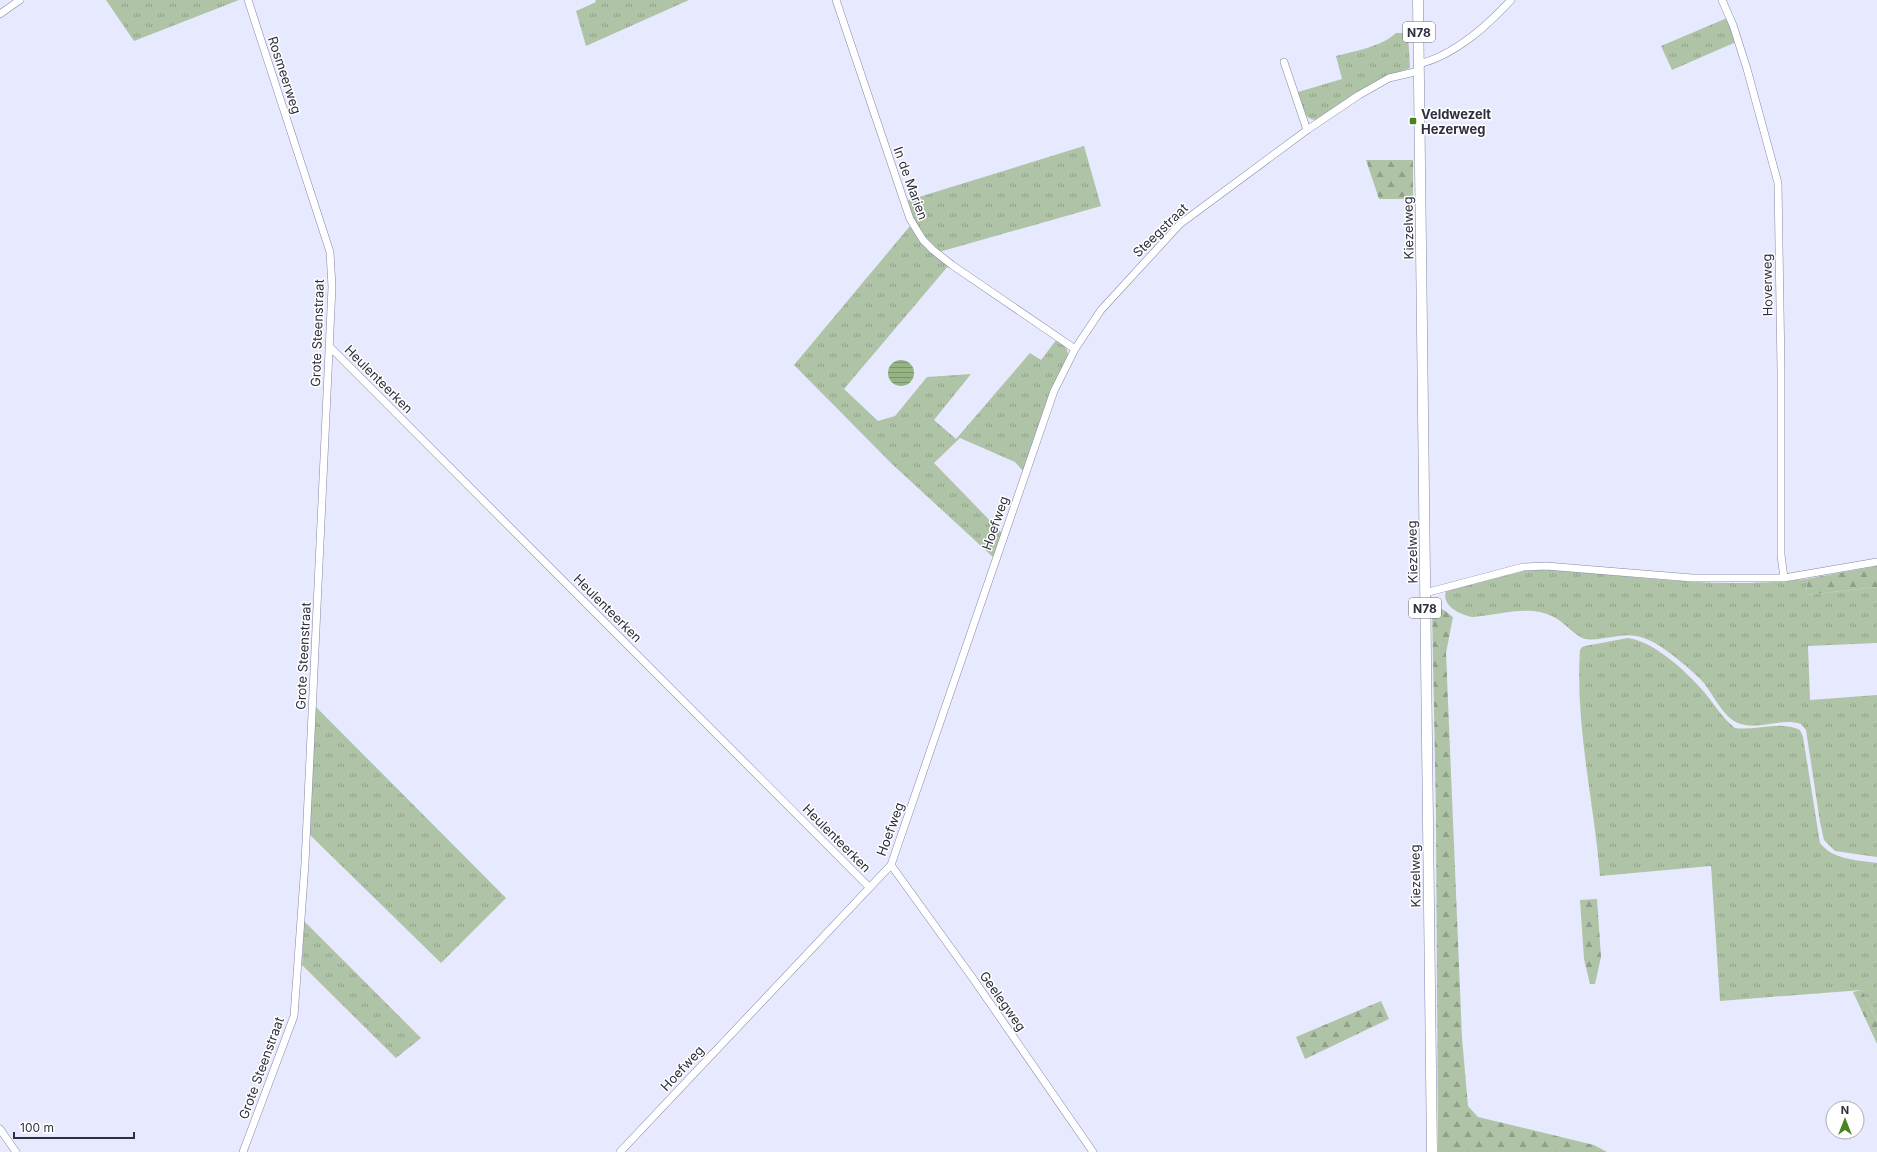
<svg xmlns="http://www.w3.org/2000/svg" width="1877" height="1152" viewBox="0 0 1877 1152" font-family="Inter,sans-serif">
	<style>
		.grass { fill: url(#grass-tufts) }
		.forest { fill: url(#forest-firs) }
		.water { fill: url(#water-rules) }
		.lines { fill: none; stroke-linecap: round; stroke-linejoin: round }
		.minor-casing { stroke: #8387a6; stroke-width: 8 }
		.primary-casing { stroke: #8387a6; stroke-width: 11 }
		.minor { stroke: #fff; stroke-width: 7 }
		.primary { stroke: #fff; stroke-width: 10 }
		.poi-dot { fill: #498420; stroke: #fff; stroke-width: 1.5 }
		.labels { text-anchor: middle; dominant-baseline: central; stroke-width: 3; stroke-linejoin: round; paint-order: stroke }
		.shield { fill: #fff; stroke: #6d6e77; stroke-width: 1 }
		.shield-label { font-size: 12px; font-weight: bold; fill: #2f303d }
		.street-label { font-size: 13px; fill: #2f303d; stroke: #fff }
		.poi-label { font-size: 13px; font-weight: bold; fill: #2f303d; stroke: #fff; text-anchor: start }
	</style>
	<defs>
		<pattern id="grass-tufts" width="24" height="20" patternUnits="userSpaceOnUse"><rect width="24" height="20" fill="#afc3a6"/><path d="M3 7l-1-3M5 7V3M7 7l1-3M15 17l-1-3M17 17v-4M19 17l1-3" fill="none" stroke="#8f9f88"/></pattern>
		<pattern id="forest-firs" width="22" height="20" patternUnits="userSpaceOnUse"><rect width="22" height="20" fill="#afc3a6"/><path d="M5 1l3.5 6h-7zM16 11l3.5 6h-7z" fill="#8f9f88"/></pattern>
		<pattern id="water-rules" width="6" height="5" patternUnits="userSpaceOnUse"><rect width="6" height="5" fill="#94b484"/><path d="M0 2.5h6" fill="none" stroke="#79936d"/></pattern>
	</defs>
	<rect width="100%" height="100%" fill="#e7eafe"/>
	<path class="grass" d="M 106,0 L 239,0 L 134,41 Z
		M 595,0 L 689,0 L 586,46 L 576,11 L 596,2 Z
		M 1727,18 L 1736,42 L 1672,70 L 1661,46 Z
		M 1396,33 L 1408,33 L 1410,68 L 1387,76 L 1366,87 L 1317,120 C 1303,121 1301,103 1298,92 L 1342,79 L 1336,56 C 1355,51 1381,47 1396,33 Z
		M 1084,146 L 1101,206 L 939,252 L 919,232 L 906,201 Z
		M 910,226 L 920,242 L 949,265 L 844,389 L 878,421 L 895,416 L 927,377 L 971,374 L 934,420 L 956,439 L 1030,353 L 1041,360 L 1057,339 C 1063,344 1068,347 1068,356 L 1040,420 L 1023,471 L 1015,462 L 960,438 L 934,463 L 1002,533 L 994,558 L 892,464 L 794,365 Z
		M 1547,569 C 1632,576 1721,590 1806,579 L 1807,595 L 1877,587 L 1877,643 L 1808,646 L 1810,700 L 1877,695 L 1877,857 L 1835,851 L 1824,840 L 1820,822 L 1806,730 L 1801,724 C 1781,717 1758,731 1738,723 C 1723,717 1713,694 1703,682 C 1698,676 1691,671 1685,665 C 1665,649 1645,631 1619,636 C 1608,637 1596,641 1586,639 C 1577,638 1563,621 1554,617 C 1529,604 1499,615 1473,617 C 1461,615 1441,606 1446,591 L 1524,571 Z
		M 1628,638 C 1654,641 1688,673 1705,693 C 1714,704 1723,719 1735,728 C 1755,731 1781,720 1800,730 L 1803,737 L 1820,843 C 1833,860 1857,860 1877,863 L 1877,1021 L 1862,990 L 1720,1001 L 1711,866 L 1600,876 C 1594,801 1575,726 1580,650 L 1582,647 L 1585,646 Z
		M 314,705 L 506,898 L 441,963 L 309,834 Z
		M 304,921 L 421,1038 L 396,1058 L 302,965 Z"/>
	<path class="forest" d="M 1366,160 L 1413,160 L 1413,199 L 1379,199 Z
		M 1877,566 L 1877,587 L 1807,595 L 1806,579 Z
		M 1435,607 L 1444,610 L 1453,617 L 1446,653 L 1462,1038 L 1468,1106 L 1478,1117 L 1594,1145 L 1607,1152 L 1438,1152 L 1436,813 L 1432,608 Z
		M 1597,899 L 1601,957 L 1595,984 L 1590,984 L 1584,959 L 1580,900 Z
		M 1862,990 L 1877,1021 L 1877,1044 L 1853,992 Z
		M 1381,1001 L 1389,1019 L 1305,1059 L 1296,1037 Z"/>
	<path class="water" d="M888 373a13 13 0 1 1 26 0a13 13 0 1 1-26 0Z"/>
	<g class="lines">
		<g class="minor-casing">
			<path id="minor" d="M 836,0 L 910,219 L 923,240 L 933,250 L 952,265 L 1075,349
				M 1722,0 L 1733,25 L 1747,69 L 1778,183 L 1781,369 L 1781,555 L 1784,578
				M 0,14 L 20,0
				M 1284,62 L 1307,130
				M 1419,64 C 1455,55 1486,27 1511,0
				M 330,347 L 869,887
				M 1425,593 L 1523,567 L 1546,566 L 1692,578 L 1784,578 L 1877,562
				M 891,865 L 974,980 L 1093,1152
				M 0,1129 L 16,1152
				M 243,1152 L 294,1016 L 305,863 L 332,287 L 330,252 L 248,0
				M 620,1152 L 891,865 L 1054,391 L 1075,349 L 1101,310 L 1180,224 L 1307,130 L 1359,95 L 1389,78 L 1419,71"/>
		</g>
		<g class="primary-casing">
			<path id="primary" d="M 1418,0 L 1432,1152"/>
		</g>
		<use href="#minor" class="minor"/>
		<use href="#primary" class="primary"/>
	</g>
	<rect class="poi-dot" x="1409" y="117" width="8" height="8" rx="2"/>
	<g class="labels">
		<g class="shield">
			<rect x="1403" y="22" width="32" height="20" rx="3"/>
			<rect x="1409" y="598" width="32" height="20" rx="3"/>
		</g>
		<g class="shield-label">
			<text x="1419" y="32">N78</text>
			<text x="1425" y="608">N78</text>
		</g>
		<g class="street-label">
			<text transform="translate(285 75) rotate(72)">Rosmeerweg</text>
			<text transform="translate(911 183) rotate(70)">In de Marien</text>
			<text transform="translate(1408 228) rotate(-91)">Kiezelweg</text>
			<text transform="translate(1160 230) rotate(-44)">Steegstraat</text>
			<text transform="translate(1767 285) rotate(-91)">Hoverweg</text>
			<text transform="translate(317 333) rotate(-88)">Grote Steenstraat</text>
			<text transform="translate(379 379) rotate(45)">Heulenteerken</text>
			<text transform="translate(995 523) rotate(-71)">Hoefweg</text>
			<text transform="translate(1412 552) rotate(-91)">Kiezelweg</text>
			<text transform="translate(608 608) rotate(45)">Heulenteerken</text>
			<text transform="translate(303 656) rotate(-87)">Grote Steenstraat</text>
			<text transform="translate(890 829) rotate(-70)">Hoefweg</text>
			<text transform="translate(837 838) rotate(45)">Heulenteerken</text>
			<text transform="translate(1415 876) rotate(-91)">Kiezelweg</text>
			<text transform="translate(1003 1001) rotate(55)">Geelegweg</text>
			<text transform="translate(261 1068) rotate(-70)">Grote Steenstraat</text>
			<text transform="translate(682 1068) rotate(-47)">Hoefweg</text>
		</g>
		<g class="poi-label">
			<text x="1421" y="114">Veldwezelt<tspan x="1421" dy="15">Hezerweg</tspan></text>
		</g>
	</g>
	<g transform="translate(1845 1120)"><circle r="19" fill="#ffffff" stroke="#acacb1"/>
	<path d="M0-3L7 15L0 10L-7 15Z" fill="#498420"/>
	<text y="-6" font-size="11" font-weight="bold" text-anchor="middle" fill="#2f303d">N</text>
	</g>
	<path d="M14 1132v6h120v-6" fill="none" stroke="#2f303d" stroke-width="2"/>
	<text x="20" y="1132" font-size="12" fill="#2f303d" stroke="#ffffff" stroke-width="3" paint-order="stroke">100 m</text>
</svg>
